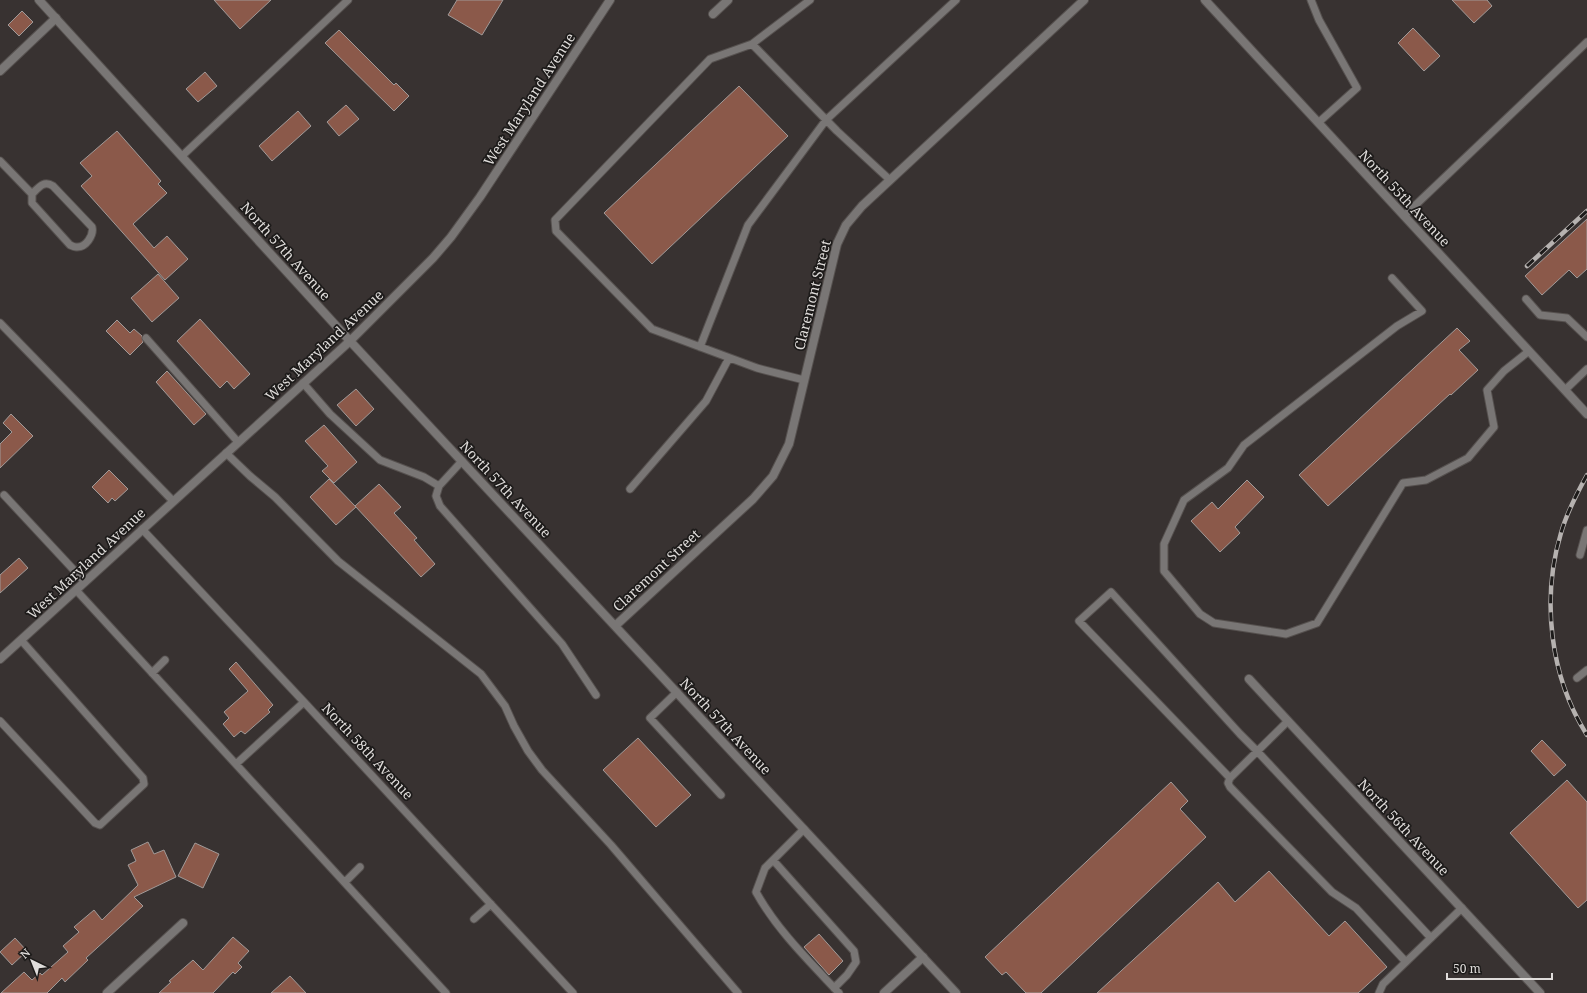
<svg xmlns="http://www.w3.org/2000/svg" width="1587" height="993" viewBox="0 0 1587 993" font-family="'Noto Serif',serif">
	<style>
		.building { fill: #8b594a; stroke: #a19a98 }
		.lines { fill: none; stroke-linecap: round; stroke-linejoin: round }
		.service-casing { stroke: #56514f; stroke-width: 9 }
		.minor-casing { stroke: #56514f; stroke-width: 10 }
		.tertiary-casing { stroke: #56514f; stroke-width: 10 }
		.service { stroke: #797675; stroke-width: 7 }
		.minor { stroke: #797675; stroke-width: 8 }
		.tertiary { stroke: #797675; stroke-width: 8 }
		.rail-casing { stroke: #b6b2b0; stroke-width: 4.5 }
		.rail { stroke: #1d1b1a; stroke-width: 3; stroke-dasharray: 9; stroke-linecap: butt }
		.labels { text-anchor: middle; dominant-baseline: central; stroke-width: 3.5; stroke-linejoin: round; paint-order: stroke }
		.street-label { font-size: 14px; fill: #dfdcda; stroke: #1d1b1a }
	</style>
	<rect width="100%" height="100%" fill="#383231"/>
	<path class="building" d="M 214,0 L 271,0 L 240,29 Z
		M 457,0 L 503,0 L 482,35 L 448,15 Z
		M 1452,0 L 1487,0 L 1492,6 L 1474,23 Z
		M 22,11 L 33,22 L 19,36 L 8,25 Z
		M 1413,28 L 1440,56 L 1424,71 L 1398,43 Z
		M 339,30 L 394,85 L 396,83 L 409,96 L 394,111 L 325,43 Z
		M 205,72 L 217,86 L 198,102 L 186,89 Z
		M 739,86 L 788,136 L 652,264 L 604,213 Z
		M 346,105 L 359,119 L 339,136 L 327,122 Z
		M 298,111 L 311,126 L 272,161 L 259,146 Z
		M 117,131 L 161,181 L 158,184 L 167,193 L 133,224 L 154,248 L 167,236 L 188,259 L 165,280 L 81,186 L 92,176 L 80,163 Z
		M 1587,219 L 1587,269 L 1577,278 L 1569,270 L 1542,295 L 1525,276 Z
		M 158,274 L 179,298 L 152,322 L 131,298 Z
		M 200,319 L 250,374 L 234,389 L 227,381 L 220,388 L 177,341 Z
		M 117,320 L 130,333 L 134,329 L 142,336 L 143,342 L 130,355 L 106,331 Z
		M 1457,328 L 1470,341 L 1459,350 L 1478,370 L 1451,395 L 1450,394 L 1328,506 L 1299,475 Z
		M 167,371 L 206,414 L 194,425 L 156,382 Z
		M 356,389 L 374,409 L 356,426 L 337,405 Z
		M 11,414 L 33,436 L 0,468 L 0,444 L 12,432 L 3,423 Z
		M 324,425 L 357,462 L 334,483 L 322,471 L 328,466 L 305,441 Z
		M 109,470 L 128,489 L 115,501 L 112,498 L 108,503 L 92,487 Z
		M 329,479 L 356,507 L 336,525 L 310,497 Z
		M 1247,480 L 1264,497 L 1235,527 L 1240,533 L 1220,552 L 1191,521 L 1212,502 L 1218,509 Z
		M 379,484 L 401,507 L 394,513 L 417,538 L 414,540 L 435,564 L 421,577 L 355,506 Z
		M 19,558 L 28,568 L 0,593 L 0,575 Z
		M 236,662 L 273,705 L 268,710 L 270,712 L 245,734 L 241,731 L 234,737 L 223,724 L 229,718 L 224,712 L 248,691 L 229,669 Z
		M 638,738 L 691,795 L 656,827 L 603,770 Z
		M 1542,740 L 1566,765 L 1554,776 L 1531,751 Z
		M 1567,780 L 1587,802 L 1587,900 L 1578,908 L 1510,833 Z
		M 1171,782 L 1188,801 L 1180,809 L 1206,837 L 1041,993 L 1026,993 L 1006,972 L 1002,975 L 985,957 Z
		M 148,842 L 154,854 L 164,850 L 176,877 L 134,897 L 143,906 L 86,958 L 88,960 L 65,982 L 62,978 L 47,993 L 1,993 L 24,972 L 32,980 L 40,973 L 42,975 L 68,952 L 63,946 L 79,932 L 74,927 L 94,910 L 102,920 L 138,885 L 128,865 L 136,861 L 131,850 Z
		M 195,843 L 219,854 L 203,888 L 178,876 Z
		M 1269,871 L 1329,936 L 1345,921 L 1387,967 L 1358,993 L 1097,993 L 1218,882 L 1235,902 Z
		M 819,934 L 843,961 L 829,975 L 804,947 Z
		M 233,937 L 249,951 L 238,963 L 242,967 L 235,974 L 233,972 L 213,993 L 159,993 L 171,982 L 169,981 L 193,960 L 203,970 Z
		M 15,938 L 27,951 L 12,965 L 0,952 Z
		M 290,976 L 306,993 L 271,993 Z"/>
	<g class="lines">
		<g class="service-casing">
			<path id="service" d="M 1311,0 L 1319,20 L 1357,88 L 1319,122
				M 752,44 L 810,0
				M 182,156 L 348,0
				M 0,161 L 32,194 L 32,203 L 70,245 C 72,246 74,247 76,247 C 86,248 94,235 92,227 L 53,186 C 44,180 39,187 32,194
				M 1404,216 L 1587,42
				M 1392,278 L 1422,311 L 1397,326 L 1244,445 L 1228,468 L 1184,500 L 1164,544 L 1164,571 L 1200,614 L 1214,623 L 1286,634 L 1317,623 L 1403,483 L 1426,480 L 1468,458 L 1494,427 L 1487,390 L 1504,371 L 1529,351
				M 1526,299 L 1540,315 L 1567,318 L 1587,337
				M 0,323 L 173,501
				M 146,338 L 238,442
				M 700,347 L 748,225 L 826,120 L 956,0
				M 804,380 L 757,368 L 652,329 L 556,231 L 555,220 L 710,59 L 752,44 L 837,131 L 890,180
				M 303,383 L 330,414 L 380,460 L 424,477 L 439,486
				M 1565,390 L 1587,369
				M 226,453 L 250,476 L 275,497 L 338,561 L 481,674 L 505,706 L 514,726 L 528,751 L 542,770 L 611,845 L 738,993
				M 462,461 L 439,486 L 436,496 L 440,506 L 562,644 L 596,695
				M 630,489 L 706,401 L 729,358
				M 4,495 L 85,582
				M 142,529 L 304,702 L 573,993
				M 1580,555 L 1587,530
				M 76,590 L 446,993
				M 152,673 L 165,660
				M 1577,678 L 1587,670
				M 677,692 L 650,718 L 721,795
				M 0,721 L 95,823 L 100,825 L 144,784 L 143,778 L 21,640
				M 1288,721 L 1230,778 L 1228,783 L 1230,787 L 1332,892 L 1356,908 L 1406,962
				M 236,764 L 304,702
				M 1230,778 L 1079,621 L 1111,592 L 1240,734 L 1257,751 L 1431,938
				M 804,829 L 765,868 L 756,892 C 777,930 809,961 839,993
				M 773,860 L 854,951 L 856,962 L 847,975 L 834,988
				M 345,882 L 360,867
				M 474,919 L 491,904
				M 1379,993 L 1383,984 L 1462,908"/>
		</g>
		<g class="minor-casing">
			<path id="minor" d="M 713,14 L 728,0
				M 0,71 L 56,18
				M 1249,679 L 1540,993
				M 107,993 L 183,923
				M 884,993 L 923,957"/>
		</g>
		<g class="tertiary-casing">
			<path id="tertiary" d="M 39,0 L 350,341 L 956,993
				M 1205,0 L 1587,414
				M 615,626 L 753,499 L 773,476 L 789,444 L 837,244 L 846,225 L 862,206 L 1084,0
				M 0,659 L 350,341 L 433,258 L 451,237 L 480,197 L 610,0"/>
		</g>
		<use href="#service" class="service"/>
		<use href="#minor" class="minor"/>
		<use href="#tertiary" class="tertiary"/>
		<g class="rail-casing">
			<path id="rail" d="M 1527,266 L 1587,211
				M 1587,475 C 1577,493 1567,512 1561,533 C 1541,599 1550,677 1587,735"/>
		</g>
		<use href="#rail" class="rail"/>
	</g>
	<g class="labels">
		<g class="street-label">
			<text transform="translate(529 99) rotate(-57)">West Maryland Avenue</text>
			<text transform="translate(1405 198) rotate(47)">North 55th Avenue</text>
			<text transform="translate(286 251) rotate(48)">North 57th Avenue</text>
			<text transform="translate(812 295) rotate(-76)">Claremont Street</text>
			<text transform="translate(324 345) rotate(-43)">West Maryland Avenue</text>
			<text transform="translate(506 489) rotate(47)">North 57th Avenue</text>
			<text transform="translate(86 563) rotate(-43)">West Maryland Avenue</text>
			<text transform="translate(656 570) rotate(-43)">Claremont Street</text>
			<text transform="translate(726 726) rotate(47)">North 57th Avenue</text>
			<text transform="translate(368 751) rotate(47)">North 58th Avenue</text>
			<text transform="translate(1404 827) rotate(47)">North 56th Avenue</text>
		</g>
	</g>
	<g transform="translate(32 961) rotate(317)" stroke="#1d1b1a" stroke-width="3" paint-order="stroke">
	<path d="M0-3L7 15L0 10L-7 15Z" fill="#dfdcda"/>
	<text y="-6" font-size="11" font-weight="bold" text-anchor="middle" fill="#dfdcda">N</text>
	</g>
	<path d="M1447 973v6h105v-6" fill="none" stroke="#dfdcda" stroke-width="2"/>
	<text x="1453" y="973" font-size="12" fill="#dfdcda" stroke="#1d1b1a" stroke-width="3" paint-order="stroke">50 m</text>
</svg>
